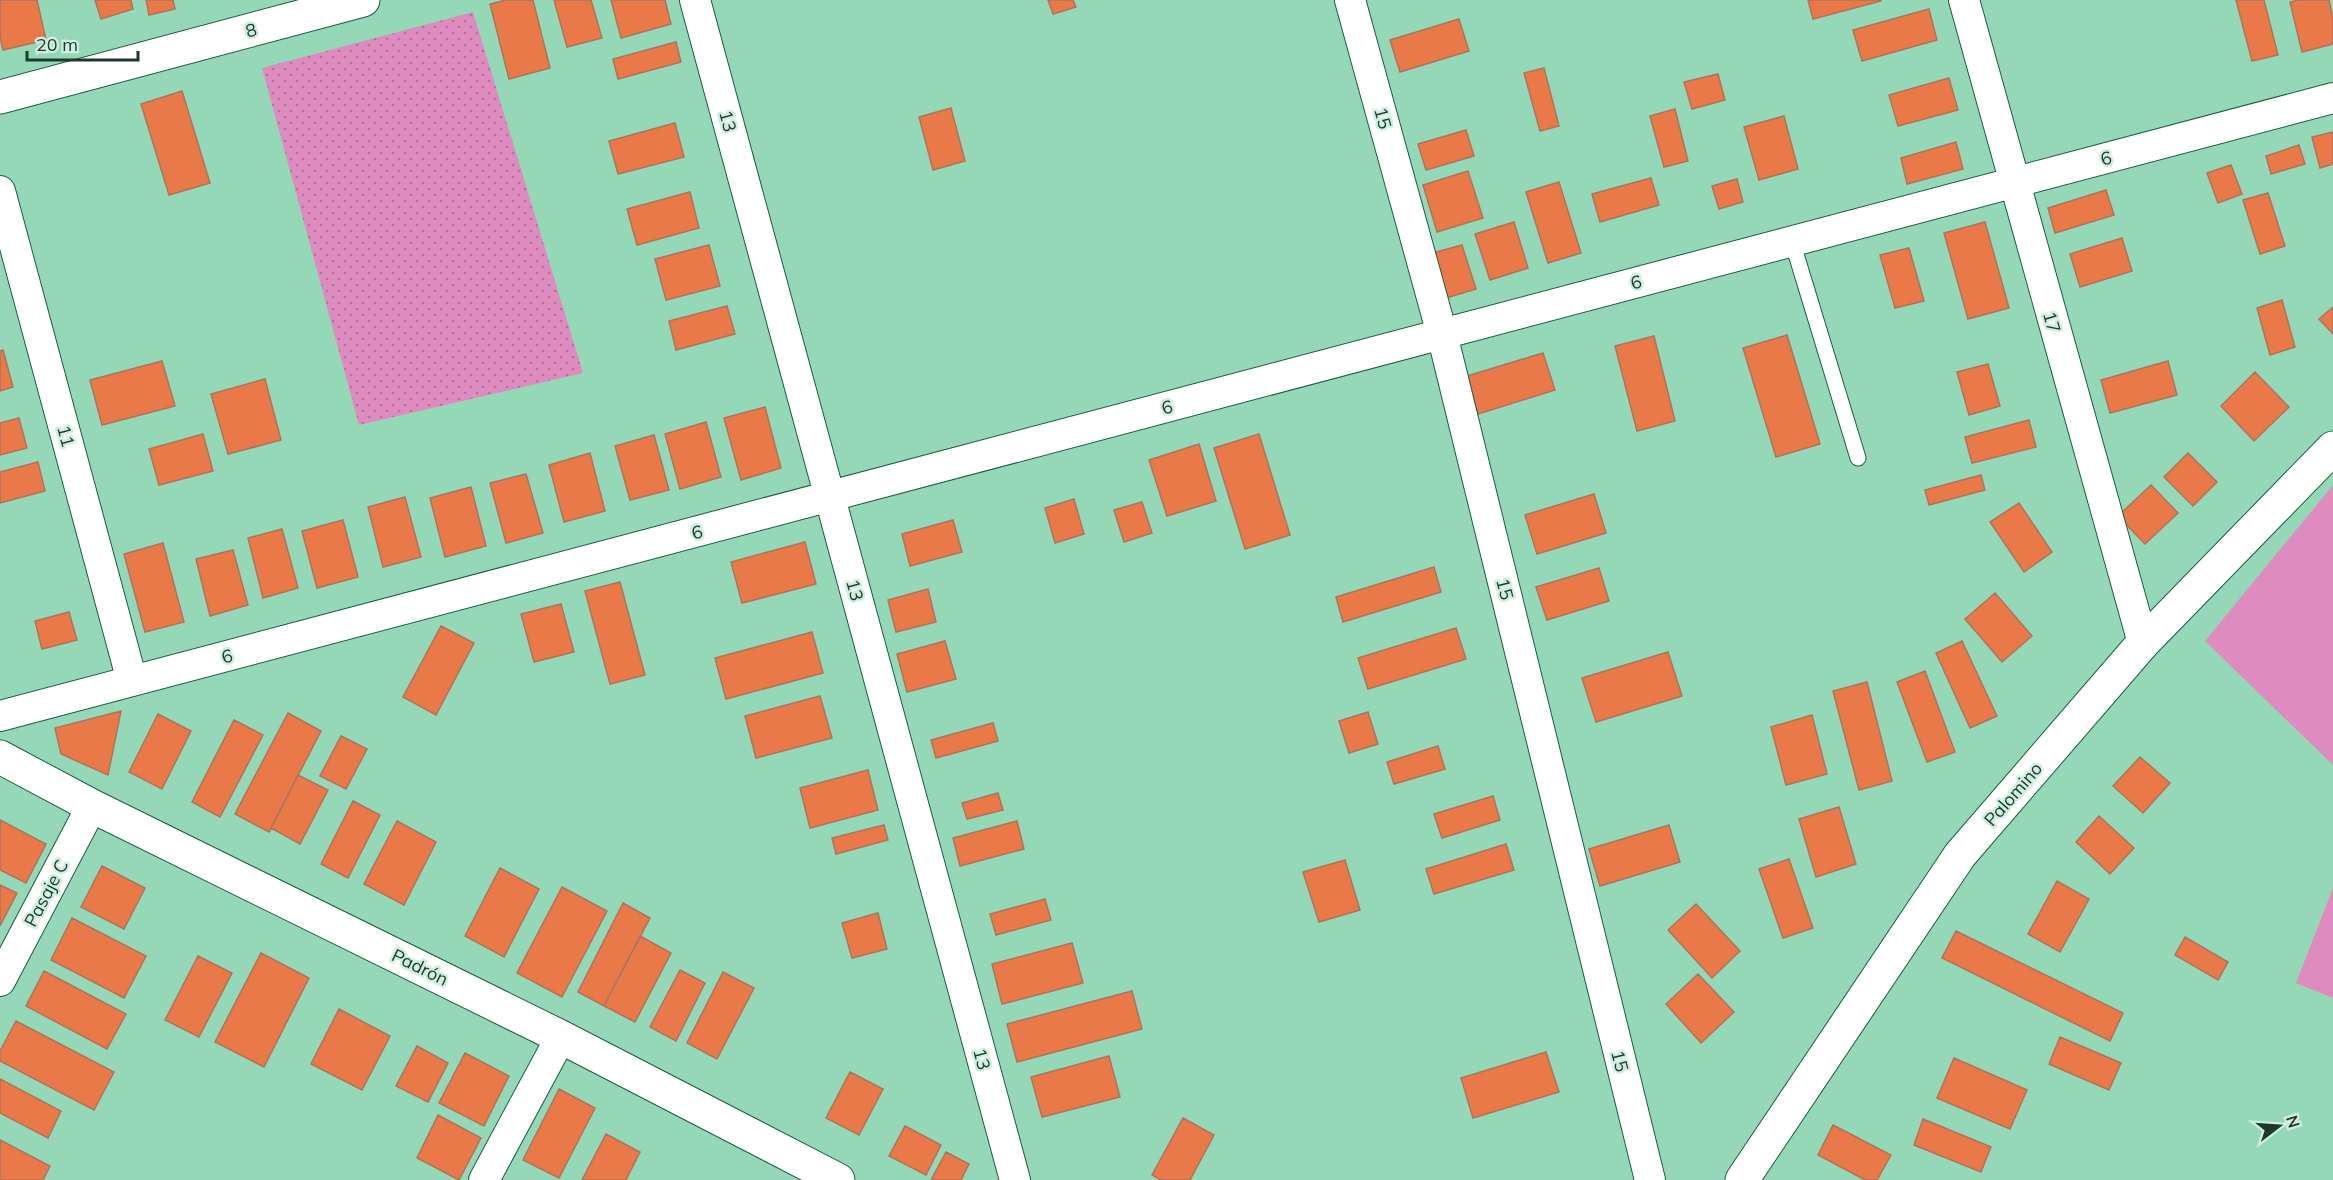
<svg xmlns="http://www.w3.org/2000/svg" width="2333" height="1180" viewBox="0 0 2333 1180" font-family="Mulish,sans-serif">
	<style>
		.green { fill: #de8bbf }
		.garden { fill: url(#garden-dots) }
		.building { fill: #ea794a; stroke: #ae735c; stroke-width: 1.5 }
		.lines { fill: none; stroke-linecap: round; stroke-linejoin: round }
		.service-casing { stroke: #195e43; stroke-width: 17 }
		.minor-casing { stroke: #195e43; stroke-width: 32 }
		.tertiary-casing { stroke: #195e43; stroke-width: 35 }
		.service { stroke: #fff; stroke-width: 15 }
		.minor { stroke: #fff; stroke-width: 30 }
		.tertiary { stroke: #fff; stroke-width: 33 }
		.labels { text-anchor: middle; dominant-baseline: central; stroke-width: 5; stroke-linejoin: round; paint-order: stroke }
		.street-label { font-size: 18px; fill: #1d392c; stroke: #d0f0df }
	</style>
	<defs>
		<pattern id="garden-dots" width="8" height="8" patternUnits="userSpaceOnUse" patternTransform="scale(1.5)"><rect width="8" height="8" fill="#de8bbf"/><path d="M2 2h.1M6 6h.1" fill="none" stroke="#b3739b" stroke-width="1.8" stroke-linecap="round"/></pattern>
	</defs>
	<rect width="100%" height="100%" fill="#95d8b7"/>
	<path class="green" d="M 2333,485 L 2333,765 L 2205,641 Z
		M 2333,888 L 2333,998 L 2296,983 Z"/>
	<path class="garden" d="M 473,12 L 583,373 L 359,425 L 262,68 Z"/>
	<path class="building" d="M 0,0 L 37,0 L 46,40 L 3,50 L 0,37 Z
		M 95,0 L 131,0 L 133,9 L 101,19 Z
		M 146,0 L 173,0 L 175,9 L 149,15 Z
		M 506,0 L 533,0 L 550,68 L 509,79 L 490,4 Z
		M 554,0 L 591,0 L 602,38 L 567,47 Z
		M 611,0 L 665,0 L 671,24 L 621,38 Z
		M 1048,0 L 1073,0 L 1076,7 L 1053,14 Z
		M 1808,0 L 1881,0 L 1881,1 L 1813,19 Z
		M 2236,0 L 2264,0 L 2278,55 L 2252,61 Z
		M 2299,0 L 2329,0 L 2333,18 L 2333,44 L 2302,52 L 2290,2 Z
		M 1929,9 L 1937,40 L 1862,61 L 1853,30 Z
		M 1459,19 L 1469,51 L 1400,72 L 1390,40 Z
		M 676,42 L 681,62 L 618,79 L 613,59 Z
		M 1544,68 L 1559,126 L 1540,131 L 1524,73 Z
		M 1718,74 L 1725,100 L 1692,109 L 1684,82 Z
		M 1949,78 L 1958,110 L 1898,126 L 1889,95 Z
		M 182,91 L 210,183 L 169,195 L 141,104 Z
		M 951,108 L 965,161 L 933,170 L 919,117 Z
		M 1675,109 L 1688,161 L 1664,167 L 1650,116 Z
		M 1784,116 L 1798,169 L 1759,180 L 1744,127 Z
		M 675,123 L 684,157 L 618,174 L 609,141 Z
		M 1466,130 L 1474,156 L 1426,170 L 1418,144 Z
		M 2333,132 L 2333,164 L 2320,168 L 2312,137 Z
		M 1956,142 L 1963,169 L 1907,184 L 1901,158 Z
		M 2299,145 L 2305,164 L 2271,174 L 2266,156 Z
		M 2231,165 L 2242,194 L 2218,203 L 2207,173 Z
		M 1468,171 L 1483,218 L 1437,232 L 1423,185 Z
		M 1651,178 L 1659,205 L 1600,222 L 1592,194 Z
		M 1737,179 L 1743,202 L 1719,209 L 1712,186 Z
		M 1559,182 L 1581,253 L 1548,263 L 1526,192 Z
		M 2106,190 L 2114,215 L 2055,233 L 2048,208 Z
		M 690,192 L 699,228 L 637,245 L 627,209 Z
		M 2268,193 L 2285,246 L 2260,254 L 2243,200 Z
		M 1514,222 L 1528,268 L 1490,280 L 1475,234 Z
		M 1985,222 L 2009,308 L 1968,319 L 1944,233 Z
		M 2122,238 L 2132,271 L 2080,287 L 2070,254 Z
		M 709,245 L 720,286 L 666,300 L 655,259 Z
		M 1462,245 L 1476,289 L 1443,299 L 1429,254 Z
		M 1909,248 L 1924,301 L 1895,308 L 1880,255 Z
		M 2282,300 L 2295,347 L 2270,355 L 2257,308 Z
		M 727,306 L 735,334 L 676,350 L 669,321 Z
		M 2333,307 L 2333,334 L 2319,319 Z
		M 1787,335 L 1820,444 L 1776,457 L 1743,348 Z
		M 1654,336 L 1675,421 L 1637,431 L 1615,346 Z
		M 3,350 L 13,387 L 0,391 L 0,351 Z
		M 1543,353 L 1555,390 L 1478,414 L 1467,376 Z
		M 162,361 L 175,406 L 102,425 L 90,380 Z
		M 2168,361 L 2177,395 L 2110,413 L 2101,380 Z
		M 1988,364 L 2000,406 L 1969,415 L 1957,372 Z
		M 2255,372 L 2289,407 L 2254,441 L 2221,406 Z
		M 265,379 L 281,440 L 228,454 L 211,394 Z
		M 765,407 L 781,468 L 741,480 L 724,418 Z
		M 19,418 L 27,448 L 0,455 L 0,423 Z
		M 2029,420 L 2036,447 L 1972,463 L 1965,437 Z
		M 706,422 L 721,477 L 680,489 L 665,434 Z
		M 203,434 L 213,471 L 159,485 L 149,449 Z
		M 1259,434 L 1290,535 L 1245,549 L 1214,448 Z
		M 654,435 L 669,490 L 630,500 L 615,446 Z
		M 1199,444 L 1216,501 L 1167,516 L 1149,460 Z
		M 590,453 L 605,511 L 564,522 L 549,465 Z
		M 2188,453 L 2217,482 L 2193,506 L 2164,477 Z
		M 38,462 L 45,491 L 0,503 L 0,472 Z
		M 526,474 L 543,533 L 506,543 L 490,483 Z
		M 1981,475 L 1985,490 L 1929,505 L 1925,490 Z
		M 2151,485 L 2178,513 L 2145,544 L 2118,516 Z
		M 471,487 L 486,546 L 445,557 L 430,498 Z
		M 1594,494 L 1606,533 L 1537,554 L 1525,515 Z
		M 405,497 L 421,557 L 383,567 L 368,507 Z
		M 1074,499 L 1084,534 L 1055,543 L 1045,508 Z
		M 1142,502 L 1152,533 L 1124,542 L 1114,510 Z
		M 2019,503 L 2052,552 L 2024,572 L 1990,522 Z
		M 343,520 L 358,577 L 317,588 L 302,531 Z
		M 953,520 L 962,552 L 910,566 L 902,534 Z
		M 282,529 L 298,588 L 263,598 L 248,538 Z
		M 805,542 L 816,584 L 742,603 L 731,562 Z
		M 163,543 L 184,622 L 145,632 L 124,554 Z
		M 233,550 L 248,605 L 210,616 L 196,559 Z
		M 1434,567 L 1441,592 L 1343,622 L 1336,597 Z
		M 1599,568 L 1609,601 L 1547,620 L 1536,587 Z
		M 620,582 L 645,675 L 610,684 L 585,591 Z
		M 928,589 L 936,622 L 896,632 L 888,600 Z
		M 1995,593 L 2032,636 L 2002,662 L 1965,619 Z
		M 561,604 L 574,652 L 534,662 L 521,614 Z
		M 69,612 L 77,640 L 42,649 L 35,621 Z
		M 441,626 L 474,643 L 436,715 L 403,697 Z
		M 1456,628 L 1466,659 L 1368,689 L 1358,658 Z
		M 812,632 L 823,673 L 726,699 L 715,658 Z
		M 945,641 L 956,679 L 907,692 L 897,654 Z
		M 1962,641 L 1997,716 L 1970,728 L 1936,653 Z
		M 1668,652 L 1682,696 L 1596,722 L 1582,678 Z
		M 1925,671 L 1955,752 L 1927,762 L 1897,682 Z
		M 1867,682 L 1892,781 L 1859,790 L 1833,691 Z
		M 820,696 L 832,738 L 756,758 L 745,716 Z
		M 121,711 L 108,775 L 61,754 L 55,728 Z
		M 1368,712 L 1378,744 L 1349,753 L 1339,721 Z
		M 288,713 L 321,731 L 269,832 L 235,814 Z
		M 158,714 L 191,731 L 162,789 L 129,772 Z
		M 1812,715 L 1827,774 L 1786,785 L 1771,727 Z
		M 234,720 L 263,735 L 220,817 L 192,802 Z
		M 993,723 L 998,741 L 936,758 L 931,740 Z
		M 341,736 L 367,749 L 346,789 L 320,776 Z
		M 1438,746 L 1445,769 L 1394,784 L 1387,762 Z
		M 2140,757 L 2170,783 L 2143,813 L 2113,786 Z
		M 868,770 L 878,810 L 810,828 L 800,788 Z
		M 298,775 L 328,790 L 300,844 L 271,828 Z
		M 998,793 L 1003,810 L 967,819 L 962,803 Z
		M 1493,796 L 1500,820 L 1442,838 L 1434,814 Z
		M 353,801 L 380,815 L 348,878 L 321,864 Z
		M 1839,807 L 1856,864 L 1816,877 L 1799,819 Z
		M 2099,816 L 2134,848 L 2110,874 L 2076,842 Z
		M 0,820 L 46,844 L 26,883 L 0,870 Z
		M 397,821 L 436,842 L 404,905 L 364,884 Z
		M 1017,821 L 1024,849 L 960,866 L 953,838 Z
		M 884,825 L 888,840 L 836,854 L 832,838 Z
		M 1669,825 L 1680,862 L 1600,886 L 1589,849 Z
		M 1506,844 L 1514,870 L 1434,894 L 1426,869 Z
		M 1789,859 L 1813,928 L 1783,938 L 1759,869 Z
		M 1345,860 L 1360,910 L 1319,922 L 1303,872 Z
		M 102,866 L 145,888 L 124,929 L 81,907 Z
		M 500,868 L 539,889 L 504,957 L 465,936 Z
		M 2057,881 L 2089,899 L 2060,952 L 2028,934 Z
		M 0,885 L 17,893 L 0,926 Z
		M 562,887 L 607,911 L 562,997 L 517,973 Z
		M 1045,899 L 1051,920 L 996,935 L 990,914 Z
		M 623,903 L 650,918 L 604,1006 L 578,992 Z
		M 1696,904 L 1740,951 L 1712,978 L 1668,930 Z
		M 878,913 L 887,949 L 852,958 L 842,923 Z
		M 72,918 L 146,956 L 124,998 L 51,960 Z
		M 1956,931 L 2123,1013 L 2110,1041 L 1942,958 Z
		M 640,936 L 671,953 L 635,1022 L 604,1006 Z
		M 2185,937 L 2228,962 L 2218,980 L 2175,955 Z
		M 1072,943 L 1083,983 L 1002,1004 L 992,964 Z
		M 261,953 L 309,978 L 264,1067 L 215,1042 Z
		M 198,956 L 232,973 L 199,1037 L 165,1020 Z
		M 680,970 L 705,983 L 676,1041 L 650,1027 Z
		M 44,971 L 126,1014 L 107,1049 L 26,1006 Z
		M 723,972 L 754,988 L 717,1059 L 687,1043 Z
		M 1698,974 L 1734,1012 L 1701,1043 L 1666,1004 Z
		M 1132,991 L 1142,1029 L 1017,1062 L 1007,1024 Z
		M 339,1009 L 390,1036 L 362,1090 L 311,1064 Z
		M 16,1021 L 114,1072 L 94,1110 L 0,1061 L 0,1051 Z
		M 2060,1037 L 2121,1063 L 2109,1090 L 2049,1064 Z
		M 417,1046 L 448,1063 L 428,1102 L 396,1086 Z
		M 1546,1052 L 1559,1092 L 1473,1118 L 1461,1078 Z
		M 465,1053 L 509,1076 L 484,1126 L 439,1103 Z
		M 1109,1056 L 1120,1097 L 1042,1117 L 1031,1077 Z
		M 1954,1058 L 2027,1090 L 2010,1129 L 1937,1098 Z
		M 850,1072 L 883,1089 L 859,1135 L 826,1118 Z
		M 0,1079 L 61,1111 L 48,1138 L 0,1113 Z
		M 559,1089 L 595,1108 L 559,1178 L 523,1160 Z
		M 438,1115 L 481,1138 L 459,1180 L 417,1158 Z
		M 1183,1118 L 1214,1135 L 1190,1180 L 1161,1180 L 1152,1175 Z
		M 1923,1119 L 1991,1147 L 1981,1172 L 1914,1145 Z
		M 1833,1125 L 1891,1155 L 1877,1180 L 1865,1180 L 1818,1155 Z
		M 905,1126 L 941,1145 L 926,1175 L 889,1156 Z
		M 606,1134 L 640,1152 L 626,1180 L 582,1180 Z
		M 0,1140 L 50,1166 L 43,1180 L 0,1180 Z
		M 946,1152 L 969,1164 L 961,1180 L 931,1180 Z"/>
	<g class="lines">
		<g class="service-casing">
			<path id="service" d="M 1792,241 L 1858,458"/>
		</g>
		<g class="minor-casing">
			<path id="minor" d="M 695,0 L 1015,1180
				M 1350,0 L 1442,334 L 1650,1180
				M 1964,0 L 2143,643
				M 0,191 L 132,681
				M 0,716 L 2333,98
				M 0,981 L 92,806
				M 484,1180 L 561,1037"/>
		</g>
		<g class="tertiary-casing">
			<path id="tertiary" d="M 0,97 L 363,0
				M 0,757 L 92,806 L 561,1037 L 838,1180
				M 1742,1180 L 1960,855 L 2143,643 L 2333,448"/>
		</g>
		<use href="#service" class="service"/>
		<use href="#minor" class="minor"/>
		<use href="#tertiary" class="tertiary"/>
	</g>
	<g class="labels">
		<g class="street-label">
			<text transform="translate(251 30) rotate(-15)">8</text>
			<text transform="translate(1383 118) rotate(75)">15</text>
			<text transform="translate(728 121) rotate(75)">13</text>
			<text transform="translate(2106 158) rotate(-15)">6</text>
			<text transform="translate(1636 282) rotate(-15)">6</text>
			<text transform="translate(2052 322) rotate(74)">17</text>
			<text transform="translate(1167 407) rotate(-15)">6</text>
			<text transform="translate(66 436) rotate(75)">11</text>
			<text transform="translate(697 532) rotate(-15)">6</text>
			<text transform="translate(1505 589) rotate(76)">15</text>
			<text transform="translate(855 590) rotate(75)">13</text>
			<text transform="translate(227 656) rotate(-15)">6</text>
			<text transform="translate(2013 794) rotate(-49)">Palomino</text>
			<text transform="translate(46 893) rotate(-62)">Pasaje C</text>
			<text transform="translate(420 967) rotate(26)">Padrón</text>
			<text transform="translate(982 1059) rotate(75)">13</text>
			<text transform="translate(1620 1061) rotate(76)">15</text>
		</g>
	</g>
	<g transform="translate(2279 1126) rotate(73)" stroke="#d0f0df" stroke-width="4.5" paint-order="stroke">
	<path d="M0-4.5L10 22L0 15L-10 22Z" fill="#1d392c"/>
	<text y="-9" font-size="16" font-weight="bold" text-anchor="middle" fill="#1d392c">N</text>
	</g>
	<path d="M27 51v9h111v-9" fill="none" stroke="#1d392c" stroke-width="3"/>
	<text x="36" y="51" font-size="18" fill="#1d392c" stroke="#d0f0df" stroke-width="4.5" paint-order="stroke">20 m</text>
</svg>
